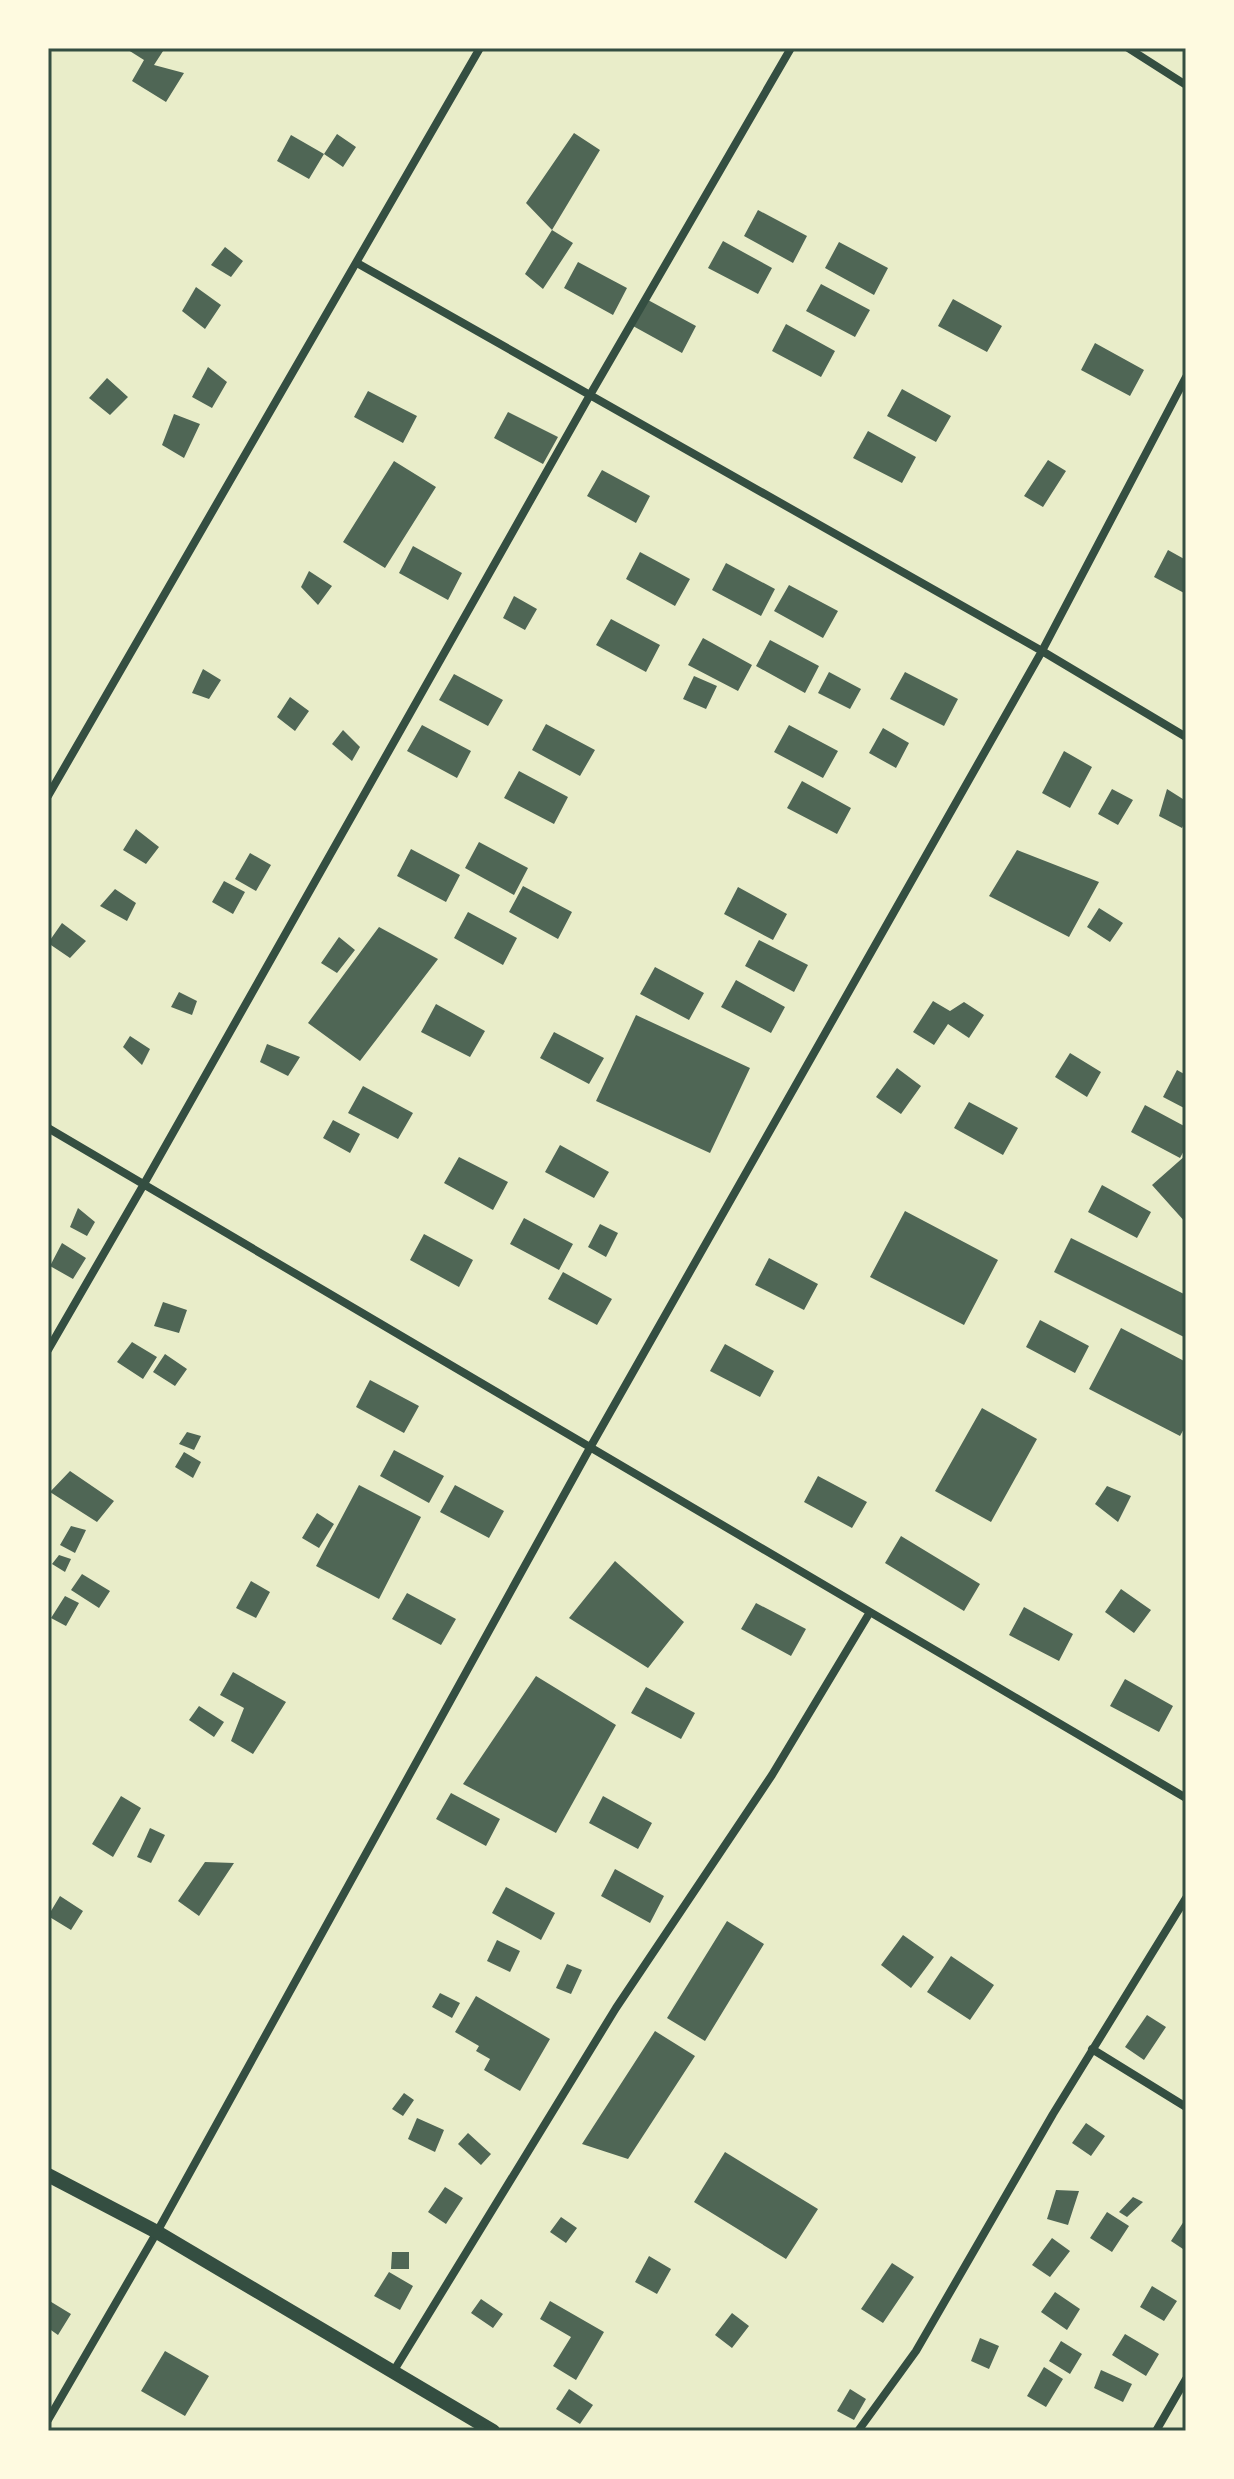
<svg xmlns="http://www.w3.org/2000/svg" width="1234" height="2479" viewBox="0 0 1234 2479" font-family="'Libre Baskerville',serif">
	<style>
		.building { fill: #4f6655 }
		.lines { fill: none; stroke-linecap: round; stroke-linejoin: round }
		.minor { stroke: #344e41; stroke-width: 8 }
		.tertiary { stroke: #344e41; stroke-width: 14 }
		.neatline { fill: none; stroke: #344e41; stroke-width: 3 }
	</style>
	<rect width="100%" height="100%" fill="#e9edc9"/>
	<path class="building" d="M 125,48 L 165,48 L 154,65 L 184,73 L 166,102 L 132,81 L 144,60 Z
		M 574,133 L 600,150 L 552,230 L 526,203 Z
		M 337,134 L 356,147 L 343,167 L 324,154 Z
		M 291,135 L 324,154 L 309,179 L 277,161 Z
		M 758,210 L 807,236 L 793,263 L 744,236 Z
		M 552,230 L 573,243 L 543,289 L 525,274 Z
		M 723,241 L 772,268 L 758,294 L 708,268 Z
		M 839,242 L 888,268 L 874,295 L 825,268 Z
		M 225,247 L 243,261 L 231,277 L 211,265 Z
		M 578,262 L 627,288 L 613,315 L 564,288 Z
		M 821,284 L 870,310 L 855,337 L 806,311 Z
		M 196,287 L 221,305 L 205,329 L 182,311 Z
		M 953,299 L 1002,326 L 987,352 L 938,326 Z
		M 648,300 L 696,326 L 682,353 L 633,326 Z
		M 786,324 L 835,351 L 821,377 L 772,351 Z
		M 1095,343 L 1144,370 L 1130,396 L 1081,370 Z
		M 208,367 L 227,382 L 212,408 L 192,397 Z
		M 107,378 L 128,397 L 110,415 L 89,398 Z
		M 902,389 L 951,416 L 936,442 L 887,416 Z
		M 368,391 L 417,416 L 403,443 L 354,417 Z
		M 508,412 L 558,437 L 543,464 L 494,438 Z
		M 174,414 L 200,424 L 184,458 L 162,445 Z
		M 868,431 L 916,457 L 902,483 L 853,458 Z
		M 1048,460 L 1066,471 L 1043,507 L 1024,496 Z
		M 394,461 L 436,487 L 385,568 L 343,542 Z
		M 602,470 L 650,496 L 636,523 L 587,496 Z
		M 413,546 L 462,573 L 448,600 L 399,573 Z
		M 1168,550 L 1186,560 L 1186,594 L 1154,577 Z
		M 640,552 L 690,579 L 675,606 L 626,579 Z
		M 726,563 L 775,589 L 761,616 L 712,590 Z
		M 309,571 L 332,586 L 318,605 L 301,587 Z
		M 789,585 L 838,611 L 823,638 L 774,611 Z
		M 514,596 L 537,609 L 525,630 L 503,618 Z
		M 611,619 L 660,645 L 646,672 L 596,645 Z
		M 703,638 L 752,665 L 738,691 L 688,665 Z
		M 770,640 L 819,666 L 805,693 L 756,666 Z
		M 203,669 L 221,680 L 209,699 L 192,693 Z
		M 829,672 L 861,689 L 850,709 L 818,693 Z
		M 905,672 L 958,699 L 944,726 L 890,699 Z
		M 454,674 L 503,700 L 488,726 L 439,700 Z
		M 694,676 L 717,686 L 706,709 L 683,699 Z
		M 290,697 L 309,711 L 295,731 L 277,717 Z
		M 546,724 L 595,750 L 580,776 L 532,750 Z
		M 422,725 L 471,751 L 457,778 L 407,751 Z
		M 789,725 L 838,751 L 823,778 L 774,752 Z
		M 883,728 L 909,743 L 896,768 L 869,753 Z
		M 343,730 L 360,747 L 352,761 L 332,744 Z
		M 1064,751 L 1092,767 L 1070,808 L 1042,793 Z
		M 519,771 L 568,797 L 554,824 L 504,798 Z
		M 802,781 L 851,808 L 837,834 L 787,808 Z
		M 1112,789 L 1133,800 L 1118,825 L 1098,814 Z
		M 1167,789 L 1186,801 L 1186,820 L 1182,828 L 1159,816 Z
		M 136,829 L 159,847 L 146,864 L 123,850 Z
		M 479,842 L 528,868 L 514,895 L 465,868 Z
		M 411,849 L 460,875 L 446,902 L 397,876 Z
		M 1017,850 L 1099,882 L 1069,937 L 989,896 Z
		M 250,853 L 271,865 L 256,891 L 235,879 Z
		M 224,881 L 245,892 L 233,914 L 212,902 Z
		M 523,886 L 572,912 L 558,939 L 509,912 Z
		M 738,887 L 787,914 L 773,940 L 724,914 Z
		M 115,889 L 136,903 L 127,921 L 100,906 Z
		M 1099,908 L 1123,923 L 1110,942 L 1087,927 Z
		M 468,912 L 517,938 L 503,965 L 454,938 Z
		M 62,923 L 86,941 L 70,958 L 48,943 Z
		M 379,927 L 438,959 L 360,1061 L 308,1023 Z
		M 339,937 L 355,950 L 337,973 L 321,963 Z
		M 759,940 L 808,965 L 794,992 L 745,966 Z
		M 655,967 L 704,993 L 689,1020 L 640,994 Z
		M 736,980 L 785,1007 L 771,1033 L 721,1007 Z
		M 179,992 L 197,1001 L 192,1015 L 171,1007 Z
		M 933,1001 L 950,1011 L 964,1002 L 984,1015 L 969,1038 L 948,1024 L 934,1045 L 913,1032 Z
		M 436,1004 L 485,1031 L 470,1057 L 421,1032 Z
		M 636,1015 L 750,1068 L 710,1153 L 596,1101 Z
		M 554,1032 L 604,1058 L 589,1084 L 540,1058 Z
		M 130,1036 L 150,1049 L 142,1065 L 123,1047 Z
		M 267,1044 L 300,1057 L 288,1076 L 260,1062 Z
		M 1070,1053 L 1101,1072 L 1087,1097 L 1055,1077 Z
		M 897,1068 L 921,1086 L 901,1114 L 876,1097 Z
		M 1177,1070 L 1186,1075 L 1186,1109 L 1163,1097 Z
		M 363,1086 L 413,1113 L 398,1139 L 348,1113 Z
		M 969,1102 L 1018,1128 L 1003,1155 L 954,1128 Z
		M 1145,1105 L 1186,1127 L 1186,1147 L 1180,1158 L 1131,1132 Z
		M 333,1120 L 360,1134 L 350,1153 L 323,1138 Z
		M 560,1145 L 609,1172 L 594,1198 L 545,1172 Z
		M 1186,1155 L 1186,1223 L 1152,1185 Z
		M 459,1157 L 508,1182 L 493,1210 L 444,1183 Z
		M 1102,1185 L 1151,1212 L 1137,1238 L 1088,1212 Z
		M 78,1208 L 95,1222 L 87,1236 L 70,1227 Z
		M 905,1211 L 998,1260 L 964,1325 L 870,1277 Z
		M 524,1218 L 573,1244 L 559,1270 L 510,1244 Z
		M 600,1224 L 618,1233 L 606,1257 L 588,1247 Z
		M 424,1234 L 473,1260 L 459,1287 L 410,1260 Z
		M 1071,1238 L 1186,1295 L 1186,1338 L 1054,1272 Z
		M 62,1243 L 86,1258 L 73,1279 L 50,1266 Z
		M 769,1258 L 818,1284 L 804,1310 L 755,1285 Z
		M 563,1272 L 612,1299 L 597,1325 L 548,1299 Z
		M 163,1302 L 187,1310 L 179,1333 L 154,1326 Z
		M 1040,1320 L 1089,1346 L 1075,1373 L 1026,1347 Z
		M 1121,1328 L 1186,1362 L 1186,1425 L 1180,1436 L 1089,1389 Z
		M 132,1342 L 157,1357 L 143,1379 L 117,1362 Z
		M 725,1344 L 774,1371 L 760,1397 L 710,1371 Z
		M 165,1354 L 187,1369 L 175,1386 L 153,1372 Z
		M 370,1380 L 419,1406 L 404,1433 L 356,1407 Z
		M 982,1408 L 1037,1439 L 991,1522 L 935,1491 Z
		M 187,1432 L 201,1436 L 194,1450 L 179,1444 Z
		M 394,1450 L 444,1476 L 429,1503 L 380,1476 Z
		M 184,1452 L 201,1462 L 193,1478 L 175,1467 Z
		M 70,1471 L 114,1501 L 97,1522 L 50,1492 Z
		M 818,1476 L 867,1502 L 852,1528 L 804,1502 Z
		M 359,1485 L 421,1517 L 379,1599 L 316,1566 Z
		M 455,1485 L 504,1511 L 489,1538 L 440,1512 Z
		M 1107,1486 L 1131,1496 L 1118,1522 L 1095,1504 Z
		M 317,1513 L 334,1524 L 319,1548 L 302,1538 Z
		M 71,1526 L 86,1530 L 75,1553 L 60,1545 Z
		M 901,1536 L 980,1584 L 964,1611 L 885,1563 Z
		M 59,1555 L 71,1559 L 65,1572 L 52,1564 Z
		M 615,1561 L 684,1622 L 648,1668 L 569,1618 Z
		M 82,1574 L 110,1591 L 99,1608 L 71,1590 Z
		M 251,1581 L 270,1592 L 256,1618 L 236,1608 Z
		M 1121,1589 L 1151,1610 L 1134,1633 L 1105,1612 Z
		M 407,1593 L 456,1619 L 441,1645 L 392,1619 Z
		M 65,1596 L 79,1603 L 66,1626 L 51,1618 Z
		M 756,1603 L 806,1629 L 791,1656 L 741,1629 Z
		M 1024,1607 L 1073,1634 L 1059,1661 L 1009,1635 Z
		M 233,1672 L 286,1702 L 253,1754 L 231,1741 L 244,1708 L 220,1695 Z
		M 536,1676 L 616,1725 L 556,1833 L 463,1784 Z
		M 1125,1679 L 1173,1706 L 1159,1732 L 1110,1706 Z
		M 646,1687 L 695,1713 L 681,1739 L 631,1713 Z
		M 199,1706 L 224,1722 L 214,1737 L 189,1720 Z
		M 451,1793 L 500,1819 L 486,1846 L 436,1819 Z
		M 121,1796 L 141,1808 L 113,1857 L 92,1844 Z
		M 603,1796 L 652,1823 L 638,1849 L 589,1823 Z
		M 150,1828 L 165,1835 L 151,1863 L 137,1857 Z
		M 205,1862 L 234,1863 L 199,1916 L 178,1901 Z
		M 615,1869 L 664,1896 L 650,1923 L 601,1896 Z
		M 506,1887 L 555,1913 L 541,1940 L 492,1913 Z
		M 60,1896 L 83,1911 L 71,1930 L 48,1916 Z
		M 727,1921 L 764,1944 L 705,2041 L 667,2018 Z
		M 903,1935 L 934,1957 L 911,1988 L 881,1965 Z
		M 497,1940 L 520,1951 L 510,1972 L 487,1961 Z
		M 951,1956 L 994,1985 L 970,2020 L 927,1992 Z
		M 567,1964 L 582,1970 L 571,1994 L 556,1988 Z
		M 440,1993 L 460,2003 L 452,2018 L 432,2007 Z
		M 476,1996 L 550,2039 L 520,2091 L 484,2070 L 490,2059 L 476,2051 L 479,2046 L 455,2032 Z
		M 1147,2015 L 1166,2027 L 1144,2060 L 1125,2047 Z
		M 655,2031 L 695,2056 L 628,2159 L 582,2144 Z
		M 404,2093 L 414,2100 L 403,2116 L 392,2109 Z
		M 417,2118 L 444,2130 L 435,2152 L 408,2139 Z
		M 1086,2123 L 1105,2136 L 1091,2156 L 1072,2143 Z
		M 468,2133 L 491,2154 L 481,2165 L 458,2144 Z
		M 725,2152 L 818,2209 L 786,2259 L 694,2202 Z
		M 445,2187 L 463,2198 L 446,2224 L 428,2212 Z
		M 1056,2190 L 1079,2191 L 1068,2225 L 1047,2219 Z
		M 1133,2197 L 1143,2202 L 1127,2217 L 1119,2212 Z
		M 1107,2212 L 1129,2226 L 1112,2252 L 1090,2238 Z
		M 561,2217 L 577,2228 L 566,2243 L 550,2232 Z
		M 1186,2218 L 1186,2251 L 1171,2241 Z
		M 1052,2238 L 1070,2251 L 1050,2277 L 1032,2265 Z
		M 392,2252 L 409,2252 L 409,2269 L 391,2269 Z
		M 649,2256 L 671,2269 L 657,2294 L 635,2282 Z
		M 892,2263 L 914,2277 L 883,2323 L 861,2309 Z
		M 389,2272 L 413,2286 L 400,2310 L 374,2296 Z
		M 1152,2286 L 1177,2301 L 1164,2321 L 1140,2307 Z
		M 1055,2292 L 1080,2309 L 1067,2330 L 1041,2312 Z
		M 481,2299 L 503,2314 L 493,2328 L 471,2313 Z
		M 48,2300 L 71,2314 L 58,2335 L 48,2328 Z
		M 550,2301 L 604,2332 L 576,2380 L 553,2366 L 571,2337 L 540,2319 Z
		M 732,2313 L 749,2326 L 732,2348 L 715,2335 Z
		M 1125,2334 L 1159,2354 L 1146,2376 L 1112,2355 Z
		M 980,2338 L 999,2346 L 989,2369 L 971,2361 Z
		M 1061,2341 L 1082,2354 L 1070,2374 L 1049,2361 Z
		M 165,2351 L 209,2376 L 185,2416 L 141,2391 Z
		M 1044,2367 L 1063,2379 L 1046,2407 L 1027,2396 Z
		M 1101,2370 L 1132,2384 L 1123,2402 L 1094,2388 Z
		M 569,2389 L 593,2405 L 580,2424 L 556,2409 Z
		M 850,2389 L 866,2399 L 854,2420 L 837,2411 Z"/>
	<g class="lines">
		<path class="minor" d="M 1128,48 L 1186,85
			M 357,263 L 1042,651 L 1186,737
			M 48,796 L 480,48
			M 48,1128 L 1186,1798
			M 48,1350 L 144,1184 L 590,395 L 791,48
			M 1092,2049 L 1186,2107
			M 393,2372 L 616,2008 L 772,1775 L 870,1612
			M 48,2420 L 157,2232 L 591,1446 L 1042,651 L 1186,377
			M 858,2431 L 916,2351 L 1053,2114 L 1186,1898
			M 1156,2431 L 1186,2379"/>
		<path class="tertiary" d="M 48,2175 L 157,2232 L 493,2431"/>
	</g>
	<rect width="1234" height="2479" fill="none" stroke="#fefae0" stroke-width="100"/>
	<rect x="50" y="50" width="1134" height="2379" class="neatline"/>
</svg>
